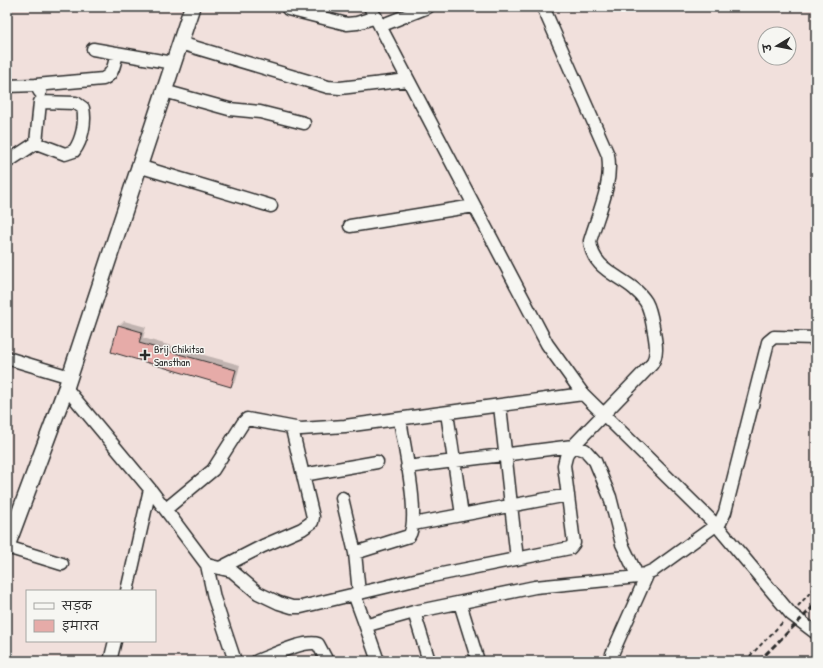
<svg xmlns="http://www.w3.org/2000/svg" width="823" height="668" viewBox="0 0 823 668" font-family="'Patrick Hand','Playpen Sans Deva',sans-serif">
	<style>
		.shadow { fill: #0003 }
		.building { fill: #e6aba8; stroke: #2b2b2b }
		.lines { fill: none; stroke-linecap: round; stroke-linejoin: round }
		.minor-casing { stroke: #2b2b2b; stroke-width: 15 }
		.tertiary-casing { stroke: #2b2b2b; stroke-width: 18 }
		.path { stroke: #2b2b2b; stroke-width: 2; stroke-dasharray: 4 3; stroke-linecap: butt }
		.minor { stroke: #f6f6f2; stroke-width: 12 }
		.tertiary { stroke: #f6f6f2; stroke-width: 15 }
		.rail { stroke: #2b2b2b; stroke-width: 3; stroke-dasharray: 6 3; stroke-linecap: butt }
		.poi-dot { fill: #2b2b2b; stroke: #f6f6f2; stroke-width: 1.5 }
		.labels { text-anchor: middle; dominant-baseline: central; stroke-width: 3; stroke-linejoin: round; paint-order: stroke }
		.poi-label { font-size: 11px; fill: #2b2b2b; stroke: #f6f6f2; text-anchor: start }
	</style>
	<rect width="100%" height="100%" fill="#f1e0dc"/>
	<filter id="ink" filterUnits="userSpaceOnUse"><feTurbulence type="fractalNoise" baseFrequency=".025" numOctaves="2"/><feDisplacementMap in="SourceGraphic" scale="8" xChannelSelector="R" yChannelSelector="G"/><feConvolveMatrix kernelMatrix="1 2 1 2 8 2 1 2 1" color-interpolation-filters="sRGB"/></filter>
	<g filter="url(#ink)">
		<path class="shadow" d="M 124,321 L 146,327 L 143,338 L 240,365 L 236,381 L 231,386 L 112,352 L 119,326 Z"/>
		<path class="building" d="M 118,325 L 142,332 L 139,343 L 236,370 L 231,387 L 111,352 Z"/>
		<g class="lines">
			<g class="minor-casing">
				<path id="minor" d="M 370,7 L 547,344 L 583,394 L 718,527 L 791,614 L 816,633
					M 288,9 L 347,24 L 357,23 L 376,17
					M 380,26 L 428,7
					M 180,43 L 328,87 L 340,88 L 408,80
					M 93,49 L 173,63
					M 36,85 L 103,79 C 114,74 114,64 117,53
					M 7,86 L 36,85 L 40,92
					M 164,91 L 229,109 L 260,112 L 304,123
					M 7,162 L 36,143 L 65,154 L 74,151 C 82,140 86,122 83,108 L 76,103 L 40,102 L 36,143
					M 138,166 L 271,206
					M 350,226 L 474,206
					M 7,358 L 70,377
					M 66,388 L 150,489 L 207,565 L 214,598 L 235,661
					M 500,406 L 517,559
					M 447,413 L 462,515
					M 407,467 L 573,446 L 585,450 L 595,461 L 610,497 L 622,544 L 638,577
					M 303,475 L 377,462
					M 342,498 L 355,553 L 359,593
					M 166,509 L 213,470 L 243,423 L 247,419 L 301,429 L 345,426 L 583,394
					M 413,524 L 568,495
					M 718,527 L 725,512 L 768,342 L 774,337 L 816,338
					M 7,547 L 62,564
					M 355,553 L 409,536 C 421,519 403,442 400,419
					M 207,565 L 232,571 L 258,593 L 279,603 L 292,607 L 301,607 L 427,577 L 570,548 L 574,543 L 564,465 L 567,453 L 573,446 L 652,364 C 658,353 656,344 654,332 C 652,322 651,311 646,302 C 630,276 593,275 590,241 C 598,214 613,183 608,155 L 543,7
					M 220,568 L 263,546 L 302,529 L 312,522 L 313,517 L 292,429
					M 127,591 L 150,489
					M 354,594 L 365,624 L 368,625 L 414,612 L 535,587 L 638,577 L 654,570 L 716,525
					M 460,603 L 478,661
					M 414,612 L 429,661
					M 365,624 L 378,661
					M 110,661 L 115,641
					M 257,661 C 271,656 305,639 318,644 L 327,661
					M 611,661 L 612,654 L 648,573"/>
			</g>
			<g class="tertiary-casing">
				<path id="tertiary" d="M 7,546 L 66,388 L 192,7"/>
			</g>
			<path class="path" d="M 798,606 L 816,586
				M 745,661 L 784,621"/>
			<use href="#minor" class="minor"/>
			<use href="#tertiary" class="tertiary"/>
			<path class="rail" d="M 759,661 L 816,604"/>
		</g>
	</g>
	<path class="poi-dot" d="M143 349h4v4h4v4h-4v4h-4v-4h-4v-4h4z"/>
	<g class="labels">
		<g class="poi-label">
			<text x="154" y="349">Brij Chikitsa<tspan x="154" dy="13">Sansthan</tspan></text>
		</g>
	</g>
	<rect width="823" height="668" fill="none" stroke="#f6f6f2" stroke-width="24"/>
	<rect x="12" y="12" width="799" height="644" fill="none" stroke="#2b2b2b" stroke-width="1.5" filter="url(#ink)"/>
	<rect x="26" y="590" width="130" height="52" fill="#f6f6f2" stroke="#a5a5a2"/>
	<rect x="34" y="603" width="20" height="6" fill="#f6f6f2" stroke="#a5a5a2"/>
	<text x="62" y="610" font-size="12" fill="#2b2b2b">सड़क</text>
	<rect x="34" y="620" width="20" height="12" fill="#e6aba8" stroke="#a5a5a2"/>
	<text x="62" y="630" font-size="12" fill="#2b2b2b">इमारत</text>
	<g transform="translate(777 46) rotate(260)"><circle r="19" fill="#f6f6f2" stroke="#a5a5a2"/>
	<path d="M0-3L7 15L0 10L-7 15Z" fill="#2b2b2b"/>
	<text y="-6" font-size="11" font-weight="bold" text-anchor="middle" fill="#2b2b2b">उ</text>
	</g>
</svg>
